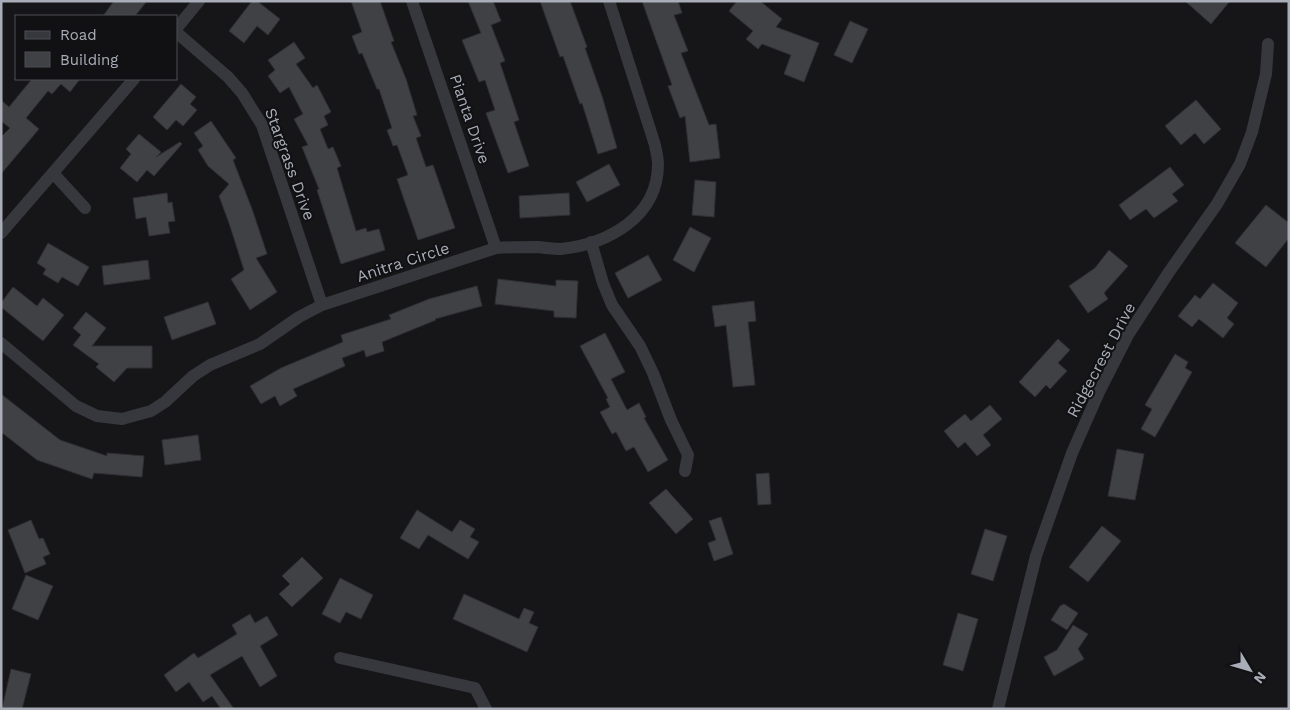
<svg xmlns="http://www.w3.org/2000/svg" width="1290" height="710" viewBox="0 0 1290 710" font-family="'Work Sans',sans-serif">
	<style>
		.building { fill: #404145; stroke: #303034 }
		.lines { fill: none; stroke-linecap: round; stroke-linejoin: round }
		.street { stroke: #37383d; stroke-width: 12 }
		.labels { text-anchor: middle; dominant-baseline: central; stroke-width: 4; stroke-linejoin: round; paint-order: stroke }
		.street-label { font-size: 16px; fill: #a8adb8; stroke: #111113 }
	</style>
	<rect width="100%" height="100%" fill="#161618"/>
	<path class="building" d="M 114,1 L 147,1 L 135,16 L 103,16 Z
		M 252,1 L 257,1 L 280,19 L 268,35 L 257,26 L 244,43 L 229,31 Z
		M 351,1 L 380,1 L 394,41 L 391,42 L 406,79 L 417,115 L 413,116 L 421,136 L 416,138 L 426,167 L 433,165 L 455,228 L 418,240 L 397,179 L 408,175 L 397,145 L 393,146 L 387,130 L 392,128 L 379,89 L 377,89 L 362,53 L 359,54 L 352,36 L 362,32 Z
		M 468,1 L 493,1 L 501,21 L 491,25 L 505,61 L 500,63 L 519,120 L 514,122 L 529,166 L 508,173 L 486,113 L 495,110 L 485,80 L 479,82 L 462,40 L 481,33 Z
		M 540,1 L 570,1 L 587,47 L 585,48 L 602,96 L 617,148 L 598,154 L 582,103 L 580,104 L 563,56 L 560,57 Z
		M 642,1 L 678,1 L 682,13 L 674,15 L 688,51 L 681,53 L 709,125 L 716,124 L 720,158 L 690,162 L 685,116 L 680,118 L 668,86 L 672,85 Z
		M 737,1 L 760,1 L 782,19 L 776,27 L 819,43 L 804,82 L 784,74 L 791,55 L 762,44 L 758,49 L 746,39 L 753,31 L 729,11 Z
		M 1185,1 L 1230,1 L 1211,24 Z
		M 850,21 L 868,29 L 852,63 L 834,55 Z
		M 294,42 L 305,58 L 296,64 L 313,88 L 317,85 L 331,112 L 324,116 L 328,125 L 320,129 L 328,149 L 333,147 L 341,166 L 337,168 L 356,231 L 366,228 L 367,232 L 379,229 L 385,250 L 341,264 L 317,190 L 319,189 L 302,147 L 308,145 L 294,119 L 303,114 L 289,87 L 280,93 L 268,76 L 275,70 L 268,60 Z
		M 32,79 L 80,79 L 70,92 L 61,84 L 52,94 L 48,91 L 26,118 L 39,129 L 1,174 L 1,137 L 10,128 L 1,121 L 1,100 L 9,107 Z
		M 181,84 L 196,97 L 190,104 L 197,110 L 183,126 L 176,120 L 167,130 L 153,117 Z
		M 1196,100 L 1221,129 L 1204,144 L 1195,133 L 1181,145 L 1165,126 Z
		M 211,121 L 236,158 L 233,160 L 252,209 L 267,254 L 256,258 L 277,292 L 250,310 L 231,279 L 244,270 L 229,223 L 219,196 L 229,184 L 208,166 L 198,150 L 203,146 L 194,133 Z
		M 139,134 L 161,152 L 156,157 L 180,142 L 182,144 L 154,176 L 147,170 L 137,182 L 120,168 L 131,154 L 126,149 Z
		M 609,164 L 620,185 L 587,202 L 576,182 Z
		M 1170,167 L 1184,185 L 1172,194 L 1178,201 L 1154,218 L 1146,209 L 1130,220 L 1119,205 Z
		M 695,180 L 716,182 L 714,217 L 692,215 Z
		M 167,193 L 168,203 L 172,202 L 175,221 L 168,222 L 170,233 L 149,236 L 146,217 L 136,219 L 133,198 Z
		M 569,193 L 570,215 L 520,218 L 519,196 Z
		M 1266,205 L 1289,223 L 1289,238 L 1266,267 L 1235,243 Z
		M 690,227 L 711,238 L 694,272 L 673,260 Z
		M 48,243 L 89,267 L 78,286 L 62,277 L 58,283 L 43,274 L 46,269 L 37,263 Z
		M 1109,250 L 1128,266 L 1104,293 L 1108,299 L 1088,313 L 1069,286 L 1095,268 Z
		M 648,255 L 662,280 L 628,298 L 615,273 Z
		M 148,260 L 150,279 L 104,285 L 102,266 Z
		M 498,279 L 556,286 L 556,280 L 578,281 L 576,318 L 554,317 L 554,311 L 495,304 Z
		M 1213,283 L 1238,303 L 1227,318 L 1234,324 L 1223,338 L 1199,319 L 1192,327 L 1178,316 L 1195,295 L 1200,299 Z
		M 477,286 L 482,306 L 435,319 L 436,320 L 382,342 L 384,351 L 366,357 L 364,350 L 342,358 L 345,366 L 293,389 L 297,396 L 280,406 L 275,396 L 261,404 L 250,386 L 281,368 L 343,342 L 341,335 L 391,319 L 389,315 L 429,299 Z
		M 13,287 L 37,306 L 43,298 L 64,315 L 43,341 L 1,307 L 1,303 Z
		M 754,301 L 756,321 L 748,322 L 755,385 L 733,387 L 726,325 L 715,327 L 712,306 Z
		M 208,302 L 216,324 L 172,340 L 164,317 Z
		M 86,312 L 106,328 L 92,346 L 152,346 L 152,368 L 127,368 L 114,382 L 96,367 L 99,364 L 73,345 L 81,335 L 73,328 Z
		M 605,333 L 625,372 L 611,379 L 627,410 L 639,403 L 646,417 L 644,418 L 668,460 L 648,472 L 634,447 L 626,451 L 616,432 L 612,434 L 600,412 L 610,407 L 606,399 L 608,398 L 580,346 Z
		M 1058,339 L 1070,350 L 1058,363 L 1067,371 L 1050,389 L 1046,385 L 1035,397 L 1019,382 Z
		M 1175,354 L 1188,362 L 1185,368 L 1192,372 L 1155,437 L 1141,429 L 1152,409 L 1145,405 Z
		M 1,394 L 60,440 L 107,456 L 107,453 L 144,456 L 142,477 L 94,473 L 92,479 L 37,460 L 1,432 Z
		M 990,405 L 1002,419 L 983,435 L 991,445 L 977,456 L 965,442 L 958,448 L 944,431 L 965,414 L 971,421 Z
		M 198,435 L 201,460 L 165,465 L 162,440 Z
		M 1117,449 L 1144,454 L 1135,500 L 1108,496 Z
		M 769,473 L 771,504 L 758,505 L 756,474 Z
		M 666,489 L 693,519 L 676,534 L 649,503 Z
		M 417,510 L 452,532 L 460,520 L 475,529 L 470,537 L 479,542 L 468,559 L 428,535 L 419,549 L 400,538 Z
		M 721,517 L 733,554 L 714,561 L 708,543 L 716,540 L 709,521 Z
		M 31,520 L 39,539 L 43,538 L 50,554 L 43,557 L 46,564 L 25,573 L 8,530 Z
		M 1102,526 L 1121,541 L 1088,582 L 1069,567 Z
		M 985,529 L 1007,536 L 993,581 L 971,574 Z
		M 302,557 L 323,578 L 292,607 L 279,594 L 290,584 L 282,576 Z
		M 26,575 L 53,586 L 38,620 L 12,609 Z
		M 340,578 L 373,595 L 361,619 L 346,612 L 340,623 L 322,614 Z
		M 464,594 L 519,619 L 524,608 L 534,612 L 529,623 L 538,627 L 527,652 L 453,619 Z
		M 1064,604 L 1078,613 L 1067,630 L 1051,620 L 1060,606 Z
		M 958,613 L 978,619 L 963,671 L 943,665 Z
		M 250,614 L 255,623 L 267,616 L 278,635 L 260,646 L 277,676 L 260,687 L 242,656 L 210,675 L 234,709 L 221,709 L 212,696 L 203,702 L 189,682 L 176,692 L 164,675 L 194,653 L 198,658 L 237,634 L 232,625 Z
		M 1073,625 L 1088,634 L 1078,649 L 1084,659 L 1054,676 L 1044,657 L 1057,650 Z
		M 11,669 L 31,674 L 22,709 L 2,709 Z"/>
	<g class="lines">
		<path class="street" d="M 412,1 L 496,248
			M 176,29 L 199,1
			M 176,32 L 228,77 L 242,93 L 262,125 L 322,305
			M 53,173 L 85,208
			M 1,233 L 134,79
			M 591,242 L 603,283 L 612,305 L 640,346 L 653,373 L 671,420 L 688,455 L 685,471
			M 1,343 L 76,406 L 97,416 L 122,419 L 151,411 L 165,402 L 193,376 L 210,365 L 260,344 L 299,317 L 322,305 L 496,248 C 511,247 524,247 538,247 C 546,248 554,249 561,249 C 608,244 658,217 658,164 C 658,158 656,151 655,145 L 609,1
			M 340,658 L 475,688 L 486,709
			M 998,709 L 1036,556 L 1072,453 L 1099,392 L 1128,335 L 1169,272 L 1217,204 L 1240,164 L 1252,132 L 1266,74 L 1268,44"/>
	</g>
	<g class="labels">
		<g class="street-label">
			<text transform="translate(470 119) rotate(71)">Pianta Drive</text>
			<text transform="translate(290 164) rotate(70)">Stargrass Drive</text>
			<text transform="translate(403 262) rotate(-18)">Anitra Circle</text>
			<text transform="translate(1101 360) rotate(-62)">Ridgecrest Drive</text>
		</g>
	</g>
	<rect width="1290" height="710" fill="none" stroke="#a8adb8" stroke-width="5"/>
	<rect x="15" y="15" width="162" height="65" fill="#111113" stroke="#4d4f55"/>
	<rect x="25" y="31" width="25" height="8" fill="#37383d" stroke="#4d4f55"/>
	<text x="60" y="40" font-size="15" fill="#a8adb8">Road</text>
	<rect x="25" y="52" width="25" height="15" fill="#404145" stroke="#4d4f55"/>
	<text x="60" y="65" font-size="15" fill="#a8adb8">Building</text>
	<g transform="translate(1250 670) rotate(128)" stroke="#111113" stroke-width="4" paint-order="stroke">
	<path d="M0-4L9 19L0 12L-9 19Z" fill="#a8adb8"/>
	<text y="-8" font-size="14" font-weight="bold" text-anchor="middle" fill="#a8adb8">N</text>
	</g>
</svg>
